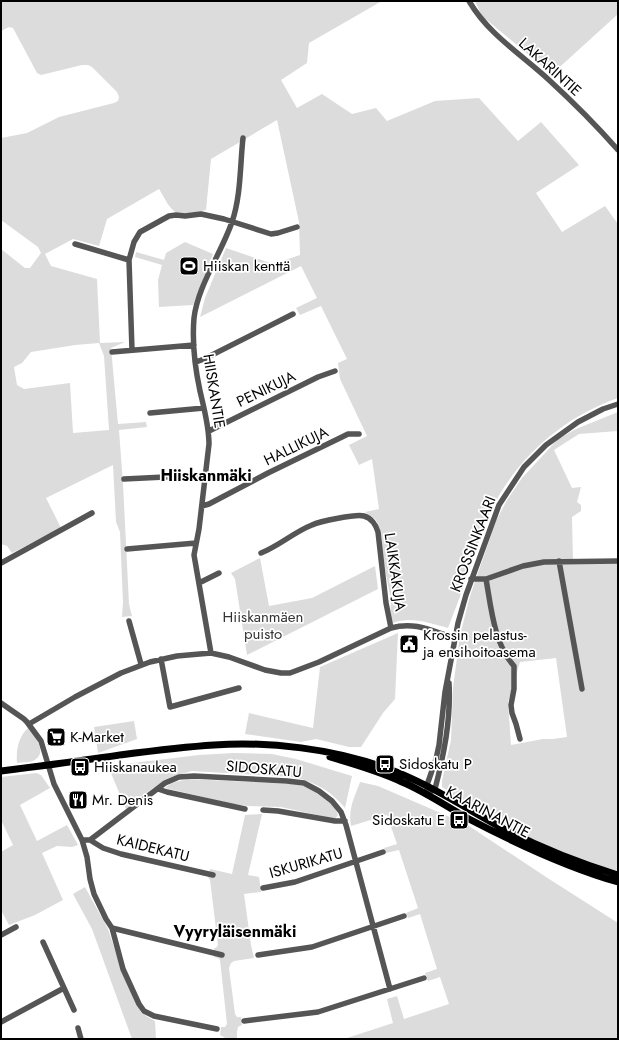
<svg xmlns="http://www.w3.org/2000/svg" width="619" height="1040" viewBox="0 0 619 1040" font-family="Jost,sans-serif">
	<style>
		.green { fill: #dcdcdc; fill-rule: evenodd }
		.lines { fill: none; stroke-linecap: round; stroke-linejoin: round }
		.minor { stroke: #555; stroke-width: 5.5 }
		.major { stroke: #000; stroke-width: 7 }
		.labels { text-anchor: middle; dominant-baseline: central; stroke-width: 3.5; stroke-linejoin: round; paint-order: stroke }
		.street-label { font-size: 15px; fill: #000; stroke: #fff }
		.poi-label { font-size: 15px; fill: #000; stroke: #fff; text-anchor: start }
		.park-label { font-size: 15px; fill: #333; stroke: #fff }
		.neighbourhood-label { font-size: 16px; font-weight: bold; fill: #000; stroke: #fff }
	</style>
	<rect width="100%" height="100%" fill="#fff"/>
	<path class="green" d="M 1,1 L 382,1 L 309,43 L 307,63 L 281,80 L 297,108 L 322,94 L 352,114 L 376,108 L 387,121 L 435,101 L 479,98 L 518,141 L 541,122 L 579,165 L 536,193 L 562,232 L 605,206 L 618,224 L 618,398 C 563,417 517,458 491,510 C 482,529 476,550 469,570 C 463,590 455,609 448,628 C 429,623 411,616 393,623 L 390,616 L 391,600 L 383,560 L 381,533 L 378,524 L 375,519 L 365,512 L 379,509 L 372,459 L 359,465 L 349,445 L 367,436 L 340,379 L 338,363 L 347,359 L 321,306 L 300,315 L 296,308 L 317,298 L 301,266 L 200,317 L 205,298 L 226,248 L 273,264 L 300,255 L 299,222 L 277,120 L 211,159 L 206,210 C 200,211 195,213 189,214 C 171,217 167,201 159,189 L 107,219 L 99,246 L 73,239 L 45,254 L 51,266 L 97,279 L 100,343 L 125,342 L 111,348 L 118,424 L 146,422 L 147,427 L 119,430 L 123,484 L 129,604 L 132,616 L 122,617 L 123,602 L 120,532 L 116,522 L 113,465 L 46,498 L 61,528 L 12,553 L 7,546 L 1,544 L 1,249 L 25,268 L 30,268 L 41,253 L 38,247 L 1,220 L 1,138 L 27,133 L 59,117 L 114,103 L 118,101 L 119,97 L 117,92 L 92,67 L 88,65 L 82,65 L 41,75 L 37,73 L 13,28 L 9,27 L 1,31 ZM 99,343 L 104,356 L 109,430 L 73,433 L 70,383 L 24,389 L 17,385 L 14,367 L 22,363 L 31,352 L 75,345 Z
		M 475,1 L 618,1 L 618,14 L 552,74 L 482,16 Z
		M 185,242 L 213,254 L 193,305 L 159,307 L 158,280 L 162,265 L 135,257 L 136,252 L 164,260 L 166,253 Z
		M 618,412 L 618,431 L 579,434 L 554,450 L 572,488 L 581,487 L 577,502 L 581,505 L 581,511 L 572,517 L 573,561 L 618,561 L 618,871 L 588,862 L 548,848 L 452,797 L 453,794 L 442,787 L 442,781 L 451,740 L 453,688 L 460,635 L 470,596 L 496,521 L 507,500 L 522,478 L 558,439 L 576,429 ZM 556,658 L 567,737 L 553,739 L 543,739 L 511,745 L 508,702 L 520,662 Z
		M 260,558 L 269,606 L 312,598 L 375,566 L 378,589 L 247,655 L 235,579 L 231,573 Z
		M 398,633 L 395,699 L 383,713 L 361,747 L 349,747 L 316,739 L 301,742 L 245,734 L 249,713 L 313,728 L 320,667 Z
		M 134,721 L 137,739 L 98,753 L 94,727 Z
		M 28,728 C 34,735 47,751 36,759 C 32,763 23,762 17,763 C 16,751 18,737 28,728 Z
		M 233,753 L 272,754 L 296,759 L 352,776 L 345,808 C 330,790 316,783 294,777 L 192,771 C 162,778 149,791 126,809 L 108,766 L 199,755 Z
		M 36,773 L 41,775 L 50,788 L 20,805 L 37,841 L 67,825 L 78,845 L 72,847 L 57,846 L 42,853 L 63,900 L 35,915 L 9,925 L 1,910 L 1,852 L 13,845 L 1,820 L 1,777 Z
		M 188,779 L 292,784 C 297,785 303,785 308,787 C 320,793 334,802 338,815 L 335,819 L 281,807 L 248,806 L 233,804 L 165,788 C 171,782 180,781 188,779 Z
		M 360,782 L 378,786 L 466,824 L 546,877 L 618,923 L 618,1039 L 344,1039 L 393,1023 L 387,999 L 397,996 L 404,1019 L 449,1004 L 440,977 L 428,981 L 425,973 L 437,969 L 420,914 L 408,918 L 406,913 L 418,908 L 399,850 L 386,853 L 384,848 L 397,844 L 387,815 L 351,826 C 348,808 354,799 360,782 Z
		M 262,814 L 248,875 L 259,877 L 261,892 L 244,894 L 251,945 L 254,958 L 234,961 L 231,963 L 229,968 L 235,1014 L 237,1017 L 241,1017 L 242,1025 L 238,1027 L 237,1032 L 237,1039 L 227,1039 L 220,1035 L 221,1027 L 225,1027 L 227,1024 L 220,960 L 218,958 L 214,957 L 214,948 L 216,948 L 218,945 L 210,880 L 208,877 L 210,869 L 232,874 L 245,815 Z
		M 85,887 L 108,929 L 124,977 L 141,1012 L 146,1016 L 155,1021 L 156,1039 L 132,1039 L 92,929 L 73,894 Z"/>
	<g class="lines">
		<path class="minor" d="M 469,1 C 489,35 521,54 549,80 C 573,102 596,125 618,150
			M 75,244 L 129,260
			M 132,350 L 129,260 L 134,242 L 140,232 L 169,216 L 176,215 L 185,216 L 201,214 L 224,219 L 271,234 L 278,233 L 297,227
			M 112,352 L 194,345
			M 196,362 L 204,359 L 293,314
			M 150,413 L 204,408
			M 209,431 L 318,377 L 335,371
			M 124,479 L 206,475
			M 202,506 L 209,504 L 268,473 L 342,437 L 348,434 L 359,434
			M 127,549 L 196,543
			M 261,553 C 279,546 294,532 312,525 C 320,521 356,514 364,516 C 371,518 376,525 378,532 L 386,603 L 391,628
			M 559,561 L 582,689
			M 1,563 L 92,513
			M 471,579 L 486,579 L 523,566 L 544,562 L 618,561
			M 486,579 C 491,607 494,644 514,666 L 514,689 L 511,705 L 512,713 L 516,724 L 520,739
			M 199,583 L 219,573
			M 129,621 L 141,664
			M 211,653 L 194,555 L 199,529 L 209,444 C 209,426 204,408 200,391 C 195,368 192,342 194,318 C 198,285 221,254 232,222 C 241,196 240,165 243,138
			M 161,659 L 170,707 L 239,688
			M 1,703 L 24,719 L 29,724 L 75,697 L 121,673 L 150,662 L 177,656 L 211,653 L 229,657 L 265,670 L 281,673 L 290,673 L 319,662 L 391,628 C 415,621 432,631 454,638
			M 27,722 L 41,741 L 54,784 L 82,840 L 87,857 L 90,879 L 94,894 L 106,919 L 112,928 L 123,969 L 139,1004 L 144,1011 L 154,1016 L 217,1029
			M 158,789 L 167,792 L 245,809
			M 432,791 L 435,789 C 444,754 451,720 449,683
			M 427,795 L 427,785 L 436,759 L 439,745 L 445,692 L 458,623 L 466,595 L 499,505 L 524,467 L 546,445 L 578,422 L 603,409 L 618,404
			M 263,810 L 278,811 L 335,821 L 345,821
			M 82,840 L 90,840 L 165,783 L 179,777 L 194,776 L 287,781 L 304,783 L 319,791 L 332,801 L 341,812 L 346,825 L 390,989
			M 90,840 L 103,848 L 121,854 L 213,875
			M 263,888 L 295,882 L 383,852
			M 112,928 L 222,955
			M 1,935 L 16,927
			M 258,955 L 312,947 L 404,916
			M 64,988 L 74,1010
			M 244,1021 L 318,1012 L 424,978
			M 1,1022 L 64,988 L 43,942
			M 78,1028 L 81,1039"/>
		<path class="major" d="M 330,757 C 354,764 379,771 402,782 C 426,792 447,807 469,819 C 517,844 566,867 618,882
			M 1,771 C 41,766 80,761 120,755 C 151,751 182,747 214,745 C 269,741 334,749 386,768 C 428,783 465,808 504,829 C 541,848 578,863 618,875"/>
	</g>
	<defs>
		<g id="stadium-square" transform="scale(1)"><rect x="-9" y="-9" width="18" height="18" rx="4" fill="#000" stroke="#fff"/><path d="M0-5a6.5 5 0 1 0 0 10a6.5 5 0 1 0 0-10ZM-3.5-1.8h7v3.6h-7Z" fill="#fff"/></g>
		<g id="civic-square" transform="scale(1)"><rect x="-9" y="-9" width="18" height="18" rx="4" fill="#000" stroke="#fff"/><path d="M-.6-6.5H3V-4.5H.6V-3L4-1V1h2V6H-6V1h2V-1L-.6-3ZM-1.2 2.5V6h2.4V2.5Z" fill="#fff"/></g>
		<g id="supermarket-square" transform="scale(1)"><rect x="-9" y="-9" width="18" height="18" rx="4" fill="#000" stroke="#fff"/><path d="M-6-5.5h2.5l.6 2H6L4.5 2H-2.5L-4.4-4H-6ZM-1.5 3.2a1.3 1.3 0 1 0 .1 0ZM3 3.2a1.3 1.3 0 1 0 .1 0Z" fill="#fff"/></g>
		<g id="bus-square" transform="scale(1)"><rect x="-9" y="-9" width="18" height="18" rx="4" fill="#000" stroke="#fff"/><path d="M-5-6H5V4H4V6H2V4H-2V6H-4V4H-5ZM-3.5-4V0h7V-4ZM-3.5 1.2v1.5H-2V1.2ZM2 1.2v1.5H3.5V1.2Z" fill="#fff"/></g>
		<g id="restaurant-square" transform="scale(1)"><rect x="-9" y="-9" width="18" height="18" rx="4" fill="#000" stroke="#fff"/><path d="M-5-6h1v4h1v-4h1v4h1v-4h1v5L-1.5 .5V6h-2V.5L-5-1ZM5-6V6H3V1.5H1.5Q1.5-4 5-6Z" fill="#fff"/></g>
	</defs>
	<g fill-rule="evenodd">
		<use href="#stadium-square" x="189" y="266"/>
		<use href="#civic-square" x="409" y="644"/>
		<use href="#supermarket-square" x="56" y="737"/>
		<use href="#bus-square" x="385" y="764"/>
		<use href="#bus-square" x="80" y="767"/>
		<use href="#restaurant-square" x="78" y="800"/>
		<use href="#bus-square" x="459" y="820"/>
	</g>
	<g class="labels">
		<g class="street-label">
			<text transform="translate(550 67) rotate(42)">LAKARINTIE</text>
			<text transform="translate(266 389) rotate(-26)">PENIKUJA</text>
			<text transform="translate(214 391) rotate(81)">HIISKANTIE</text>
			<text transform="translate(296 446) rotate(-26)">HALLIKUJA</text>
			<text transform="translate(473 544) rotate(-69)">KROSSINKAARI</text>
			<text transform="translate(395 572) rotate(82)">LAIKKAKUJA</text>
			<text transform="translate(264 769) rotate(5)">SIDOSKATU</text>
			<text transform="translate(488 812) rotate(28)">KAARINANTIE</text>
			<text transform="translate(153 848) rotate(14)">KAIDEKATU</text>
			<text transform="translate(306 863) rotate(-16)">ISKURIKATU</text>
		</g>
		<g class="poi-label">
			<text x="203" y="266">Hiiskan kenttä</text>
			<text x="423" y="635">Krossin pelastus-<tspan x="423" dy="17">ja ensihoitoasema</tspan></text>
			<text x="70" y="737">K-Market</text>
			<text x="399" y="764">Sidoskatu P</text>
			<text x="94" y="767">Hiiskanaukea</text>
			<text x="92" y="800">Mr. Denis</text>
			<text x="445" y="820" text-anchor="end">Sidoskatu E</text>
		</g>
		<g class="park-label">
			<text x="263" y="617">Hiiskanmäen<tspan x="263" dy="17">puisto</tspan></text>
		</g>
		<g class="neighbourhood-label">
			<text x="206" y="475">Hiiskanmäki</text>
			<text x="235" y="931">Vyyryläisenmäki</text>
		</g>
	</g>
	<rect width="619" height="1040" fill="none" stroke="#000000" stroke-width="4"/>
</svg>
